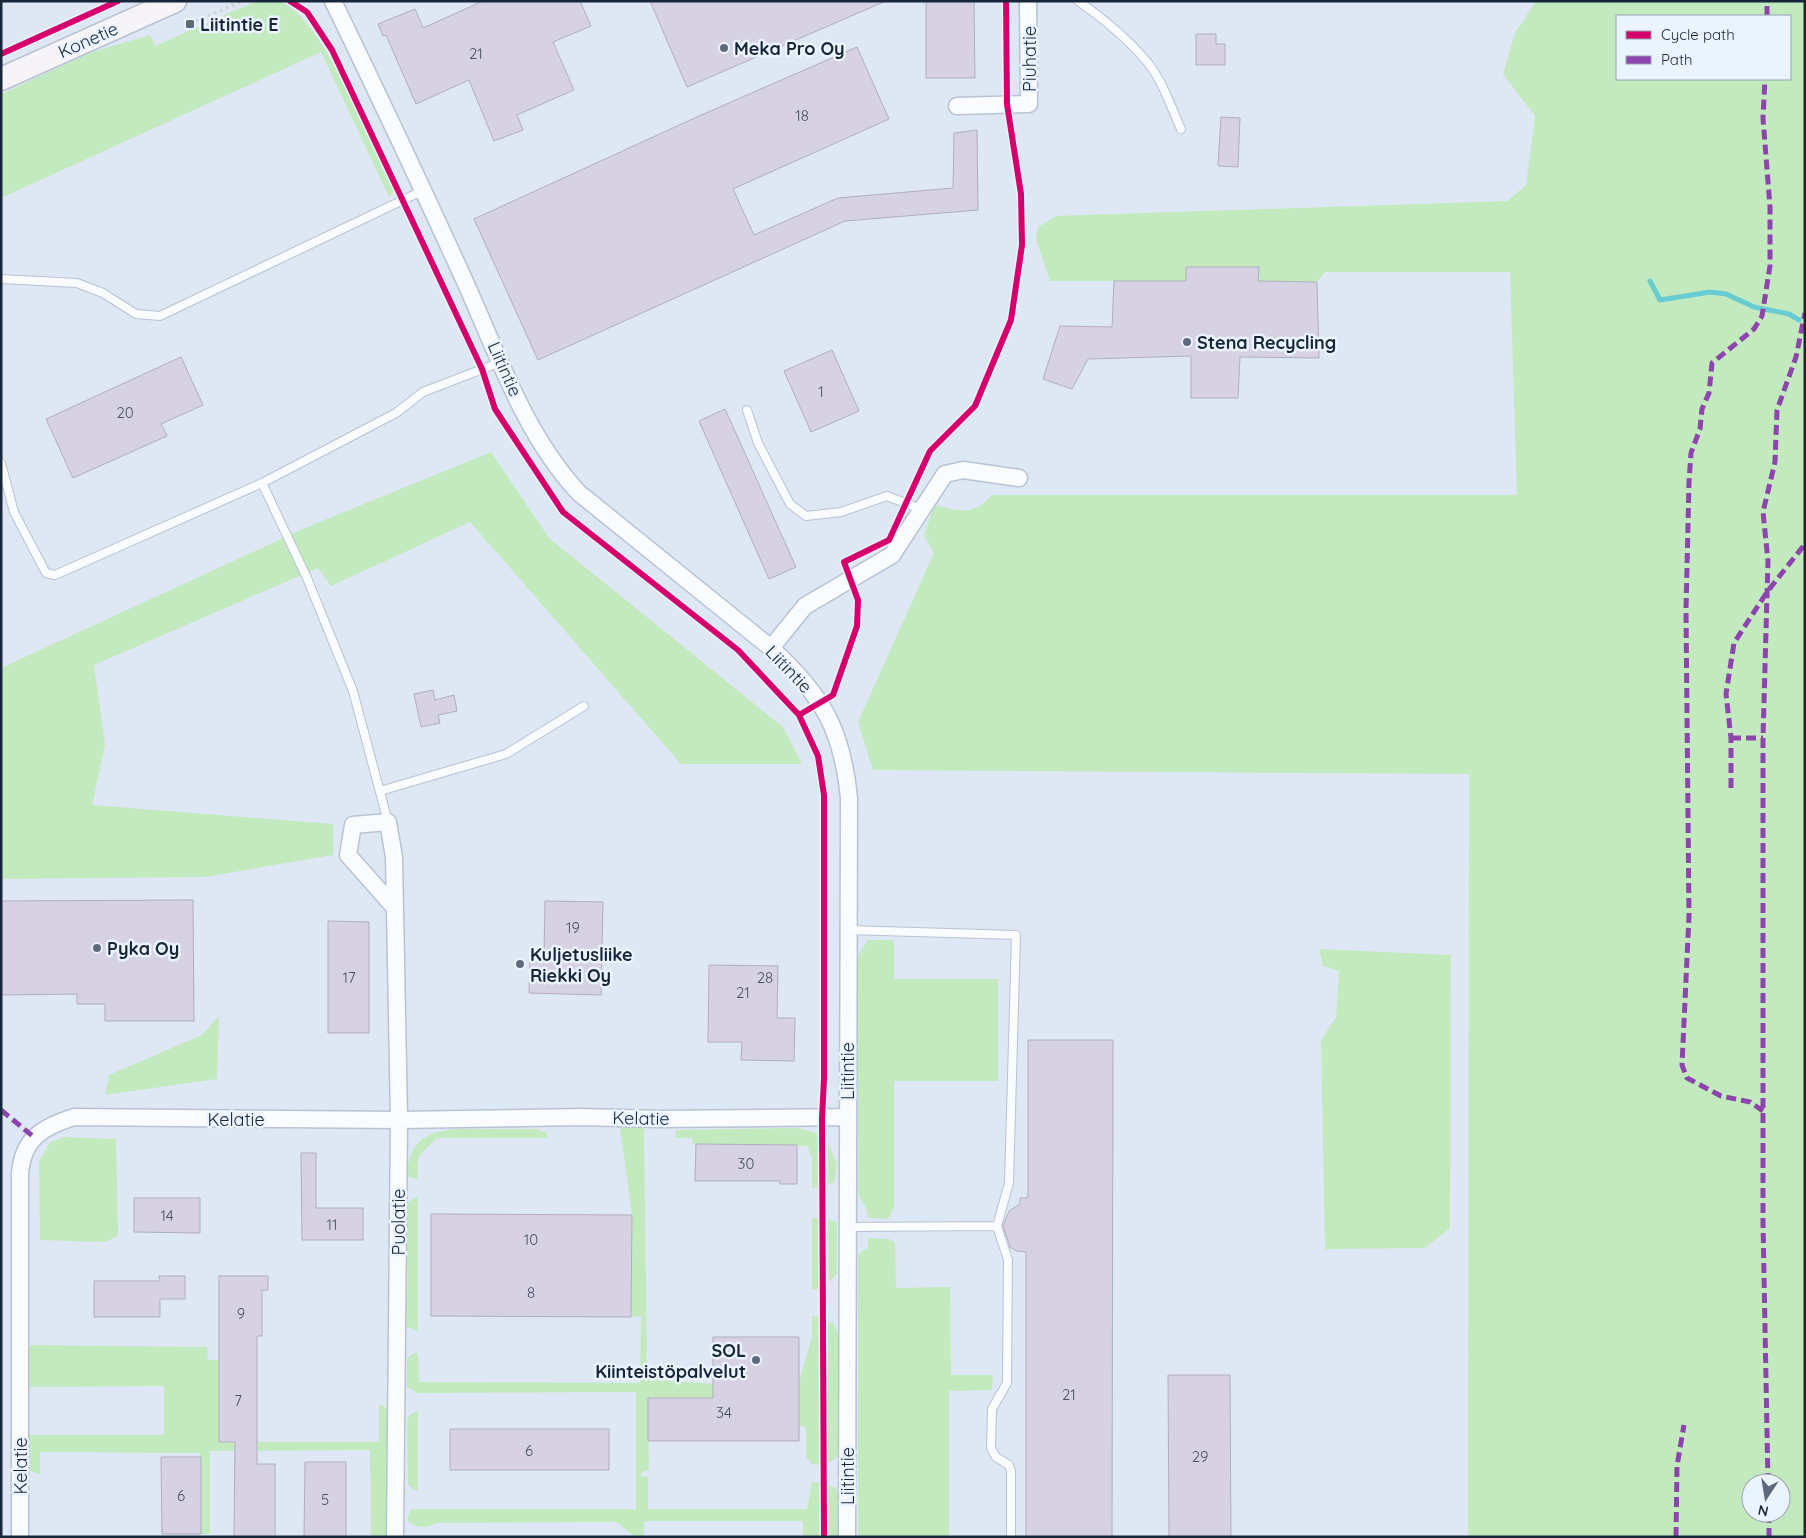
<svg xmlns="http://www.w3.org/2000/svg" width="1806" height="1538" viewBox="0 0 1806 1538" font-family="Quicksand,sans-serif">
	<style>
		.green { fill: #c3eabe; fill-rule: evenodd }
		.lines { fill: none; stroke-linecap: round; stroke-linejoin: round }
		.stream { stroke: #67ccd2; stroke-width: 5 }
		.building { fill: #d6d2e4; stroke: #b0adbd }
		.lane-casing { stroke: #b7c2d3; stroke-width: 10 }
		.street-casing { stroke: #b7c2d3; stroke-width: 19 }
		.secondary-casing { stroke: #b7c2d3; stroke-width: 25 }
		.path { stroke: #d0d3d6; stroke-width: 3; stroke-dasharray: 2.5 4; stroke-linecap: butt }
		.lane { stroke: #fafbfd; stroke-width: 8 }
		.street { stroke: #fafbfd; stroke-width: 16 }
		.secondary { stroke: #f7f4f7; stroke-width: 22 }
		.quiet { stroke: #8e44ad; stroke-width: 5; stroke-dasharray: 10 5; stroke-linecap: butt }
		.cycleway-casing { stroke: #ebf3fe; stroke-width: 9 }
		.cycleway { stroke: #d6006c; stroke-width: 6 }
		.poi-dot { fill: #5d6a7b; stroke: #ebf3fe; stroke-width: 2 }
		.labels { text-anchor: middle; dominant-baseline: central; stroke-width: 5; stroke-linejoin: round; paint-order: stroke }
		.number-label { font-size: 15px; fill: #485265 }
		.poi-label { font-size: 18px; font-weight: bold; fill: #18263a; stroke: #ebf3fe; text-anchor: start }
		.street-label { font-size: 18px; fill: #18263a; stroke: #ebf3fe }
	</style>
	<rect width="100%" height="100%" fill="#dee7f4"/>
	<path class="green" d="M 256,1 C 263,1 275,0 282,2 C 323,20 374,148 395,190 L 389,197 L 321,52 L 1,198 L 1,94 L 92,52 L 150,35 L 155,46 Z
		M 1536,1 L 1805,1 L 1805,1537 L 1468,1537 L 1469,774 L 873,770 L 858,722 L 934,553 L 924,536 L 934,505 C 961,511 972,517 992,495 L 1517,495 L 1510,272 L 1325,272 L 1317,282 L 1258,281 L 1259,268 L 1186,267 L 1186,281 L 1050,281 L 1036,239 L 1038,227 L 1056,216 L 1507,201 L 1526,185 L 1535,116 L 1503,74 L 1515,33 ZM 1617,16 L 1790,16 L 1790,79 L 1617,79 ZM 1751,1483 L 1781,1483 L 1781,1513 L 1751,1513 Z
		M 491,452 L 549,538 L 783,727 L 802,764 L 681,764 L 470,522 L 331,586 L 318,568 L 94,665 L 105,745 L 92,805 L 333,824 L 333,855 L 205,877 L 1,879 L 1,668 L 305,528 Z
		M 868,940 L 894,940 L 894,979 L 998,979 L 998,1081 L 894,1081 L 894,1207 L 888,1219 L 868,1218 L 866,1208 L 858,1194 L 858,955 Z
		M 1319,949 L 1451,955 L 1450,1228 L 1425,1248 L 1325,1249 L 1321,1040 L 1336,1017 L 1339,971 L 1323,966 Z
		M 219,1016 L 217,1079 L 105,1095 L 109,1075 L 202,1035 Z
		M 620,1128 L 644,1128 L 647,1379 L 713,1384 L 799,1383 L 812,1336 L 812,1316 L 820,1316 L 820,1465 L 812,1464 L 806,1457 L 806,1427 L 648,1399 L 649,1470 L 641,1472 L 641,1476 L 648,1477 L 648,1509 L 807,1509 L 812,1482 L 821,1483 L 820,1537 L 803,1537 L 803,1521 L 644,1521 L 644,1537 L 635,1537 L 617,1522 L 436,1523 C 427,1529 414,1528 407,1520 L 410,1510 L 417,1509 L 636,1509 L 636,1392 L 418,1393 L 407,1387 L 407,1359 L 414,1353 L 418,1353 L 419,1382 L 640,1383 L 641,1316 L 631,1317 L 632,1215 Z
		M 796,1128 L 817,1133 L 820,1188 L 812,1188 L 812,1158 L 807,1146 L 693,1144 L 692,1138 L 675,1138 L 676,1130 Z
		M 457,1129 L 537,1129 L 546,1133 L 548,1138 L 437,1138 L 418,1157 L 418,1179 L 408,1177 C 406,1171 408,1164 410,1158 C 417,1135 436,1131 457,1129 Z
		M 65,1137 L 116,1139 L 118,1236 L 105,1242 L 40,1240 L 39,1161 L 50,1142 Z
		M 828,1143 L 837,1164 L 834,1182 L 828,1184 Z
		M 418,1196 L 418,1332 L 407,1326 L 408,1202 Z
		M 812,1218 L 820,1218 L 820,1289 L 812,1289 Z
		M 828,1219 L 837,1222 L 837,1274 L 829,1282 Z
		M 868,1238 L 889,1239 L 895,1242 L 896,1288 L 950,1287 L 951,1375 L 993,1375 L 992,1390 L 949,1391 L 949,1537 L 858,1537 L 858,1254 L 868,1248 Z
		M 833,1322 L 838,1334 L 838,1454 L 835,1459 L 827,1463 L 828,1324 Z
		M 29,1345 L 207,1347 L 208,1360 L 220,1360 L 220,1442 L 379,1442 L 379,1405 L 383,1405 L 389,1412 L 389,1535 L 373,1537 L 371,1535 L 370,1450 L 210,1451 L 210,1534 L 201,1534 L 200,1453 L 40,1452 L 40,1475 L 28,1470 L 28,1435 L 164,1435 L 164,1386 L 28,1387 Z
		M 418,1411 L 418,1490 L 414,1490 L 408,1484 L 407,1419 L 412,1413 Z
		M 828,1485 L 836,1488 L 838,1493 L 838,1537 L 828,1537 Z"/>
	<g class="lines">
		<path class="stream" d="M 1650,281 L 1660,300 L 1710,292 L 1726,294 L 1754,307 L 1789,314 L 1799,320"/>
	</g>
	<path class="building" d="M 483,1 L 580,1 L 591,26 L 553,42 L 574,90 L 517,115 L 523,130 L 494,141 L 469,80 L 416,104 L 386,35 L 383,36 L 378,24 L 415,9 L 423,28 Z
		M 650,1 L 886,1 L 687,87 Z
		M 926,1 L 974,1 L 975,78 L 926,78 Z
		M 1196,34 L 1216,34 L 1216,44 L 1225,44 L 1225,65 L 1196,65 Z
		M 857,47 L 889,119 L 733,189 L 754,235 L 838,198 L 953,188 L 954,133 L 977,130 L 978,210 L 845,221 L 538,360 L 474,219 L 699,116 Z
		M 1221,117 L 1240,118 L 1238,167 L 1218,166 Z
		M 1186,267 L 1259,267 L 1258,281 L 1317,282 L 1319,358 L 1240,357 L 1238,398 L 1191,398 L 1191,356 L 1088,359 L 1072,389 L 1043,379 L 1060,326 L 1112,327 L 1114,281 L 1186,281 Z
		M 832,350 L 859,411 L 811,432 L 784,371 Z
		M 181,357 L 203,405 L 161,424 L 167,436 L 73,478 L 46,419 Z
		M 725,409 L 796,567 L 769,579 L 699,421 Z
		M 433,690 L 435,700 L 454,695 L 457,711 L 438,715 L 440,723 L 421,727 L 414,694 Z
		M 193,900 L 194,1021 L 105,1021 L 105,1004 L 77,1004 L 77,994 L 1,995 L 1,901 Z
		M 545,901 L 603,902 L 601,995 L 529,993 L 530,952 L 544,953 Z
		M 328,921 L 369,922 L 369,1033 L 328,1033 Z
		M 709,965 L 778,966 L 777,1018 L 795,1018 L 794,1061 L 741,1060 L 742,1042 L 708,1042 Z
		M 1028,1040 L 1113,1040 L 1112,1537 L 1026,1537 L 1026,1252 L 1017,1251 L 1010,1247 L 1003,1226 L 1009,1211 L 1020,1204 L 1020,1198 L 1028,1198 Z
		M 696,1144 L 797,1145 L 797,1184 L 780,1184 L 780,1181 L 695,1181 Z
		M 301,1153 L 316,1153 L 316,1208 L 363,1208 L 363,1240 L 302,1240 Z
		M 134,1198 L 200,1198 L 200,1233 L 134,1232 Z
		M 431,1214 L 632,1215 L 631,1317 L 431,1316 Z
		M 159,1276 L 185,1276 L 185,1299 L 160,1299 L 160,1317 L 94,1317 L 94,1281 L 160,1281 Z
		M 219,1276 L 268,1276 L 268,1290 L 262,1290 L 262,1336 L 257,1336 L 257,1464 L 275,1464 L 275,1537 L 234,1537 L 235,1442 L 219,1442 Z
		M 713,1337 L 799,1337 L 799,1441 L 648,1441 L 648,1398 L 713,1398 Z
		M 1168,1375 L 1230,1375 L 1231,1537 L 1169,1537 Z
		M 450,1429 L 609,1429 L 609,1470 L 450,1470 Z
		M 161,1457 L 201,1457 L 201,1534 L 162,1534 Z
		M 305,1462 L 346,1462 L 346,1537 L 304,1537 Z"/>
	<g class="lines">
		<g class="lane-casing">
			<path id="lane" d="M 1078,1 C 1104,19 1128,39 1148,63 C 1163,82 1171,107 1181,129
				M 1,279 L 77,283 L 103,293 L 136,314 L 160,316 L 424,190
				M 747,410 L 758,443 L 790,504 L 806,516 L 841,512 L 887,496 L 921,509
				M 1,463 L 14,512 L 46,573 L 55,575 L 262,483 L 396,413 L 423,392 L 501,362
				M 262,483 L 307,578 L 353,691 L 388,822
				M 380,791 L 506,754 L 584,706
				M 997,1226 L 1008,1260 L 1007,1383 L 992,1409 L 991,1448 L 996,1457 L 1009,1465 L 1011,1471 L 1011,1537
				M 847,1227 L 997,1226 L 1009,1183 L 1016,935 L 847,930"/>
		</g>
		<g class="street-casing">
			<path id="street" d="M 333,1 C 377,92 420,183 462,275 C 496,349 523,433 579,493 L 771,648 C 822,695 842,728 849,798 L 847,1537
				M 957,106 L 1029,104 L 1028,1
				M 771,648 L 805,606 L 892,555 L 945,474 L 963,470 L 1019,478
				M 394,907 L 348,855 L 353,825 L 388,822 L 394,857 L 399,1120 L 395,1537
				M 20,1537 L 20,1173 C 23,1138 43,1127 74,1117 L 399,1120 L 581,1117 L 659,1119 L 847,1117"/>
		</g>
		<g class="secondary-casing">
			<path id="secondary" d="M 1,79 L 175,1"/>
		</g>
		<path class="path" d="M 196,21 L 243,1"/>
		<use href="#lane" class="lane"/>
		<use href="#street" class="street"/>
		<use href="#secondary" class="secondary"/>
		<path class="quiet" d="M 1767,16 L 1767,1
			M 1731,738 L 1763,738
			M 1731,788 L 1731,738 L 1726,694 L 1734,643 L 1767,592 L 1805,544
			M 1,1110 L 35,1138
			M 1763,1111 L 1750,1102 L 1721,1096 L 1687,1078 L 1682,1065 L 1689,916 L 1686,610 L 1689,482 L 1691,453 L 1700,429 L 1702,409 L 1709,393 L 1712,363 L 1754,329 L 1762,316 L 1770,266 L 1770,207 L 1763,118 L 1765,79
			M 1768,1483 L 1763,1222 L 1763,738 L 1768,561 L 1763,512 L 1775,462 L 1777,410 L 1796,357 L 1805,313
			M 1769,1513 L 1769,1537
			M 1676,1537 L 1677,1466 L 1684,1425"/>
		<g class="cycleway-casing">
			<path id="cycleway" d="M 290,1 L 307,12 L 332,50 L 482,369 L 495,409 L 563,512 L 738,650 L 799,715 L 818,756 L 824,795 L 824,1079 L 822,1118 L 824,1537
				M 1,54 L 118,1
				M 799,715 L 833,695 L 857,626 L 858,600 L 844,562 L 889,540 L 930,451 L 975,406 L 1011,320 L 1022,245 L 1021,194 L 1007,104 L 1006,1"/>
		</g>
		<use href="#cycleway" class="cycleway"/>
	</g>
	<g class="poi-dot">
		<rect x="185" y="19" width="10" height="10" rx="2.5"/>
		<circle cx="724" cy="48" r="5"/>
		<circle cx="1187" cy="342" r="5"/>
		<circle cx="97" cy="948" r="5"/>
		<circle cx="520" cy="964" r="5"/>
		<circle cx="756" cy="1360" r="5"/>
	</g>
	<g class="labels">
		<g class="number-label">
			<text x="476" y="53">21</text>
			<text x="802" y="115">18</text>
			<text x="821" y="391">1</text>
			<text x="125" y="412">20</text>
			<text x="573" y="927">19</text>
			<text x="349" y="977">17</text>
			<text x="765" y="977">28</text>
			<text x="743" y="992">21</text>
			<text x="746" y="1163">30</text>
			<text x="167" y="1215">14</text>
			<text x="332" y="1224">11</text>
			<text x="531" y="1239">10</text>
			<text x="531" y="1292">8</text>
			<text x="241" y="1313">9</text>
			<text x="1069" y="1394">21</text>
			<text x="238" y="1400">7</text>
			<text x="724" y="1412">34</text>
			<text x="529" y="1450">6</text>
			<text x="1200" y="1456">29</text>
			<text x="181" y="1495">6</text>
			<text x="325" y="1499">5</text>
		</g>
		<g class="poi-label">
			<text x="200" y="24">Liitintie E</text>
			<text x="734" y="48">Meka Pro Oy</text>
			<text x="1197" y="342">Stena Recycling</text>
			<text x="107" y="948">Pyka Oy</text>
			<text x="530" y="954">Kuljetusliike<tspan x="530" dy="21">Riekki Oy</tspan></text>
			<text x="746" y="1350" text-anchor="end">SOL<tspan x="746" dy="21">Kiinteistöpalvelut</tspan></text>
		</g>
		<g class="street-label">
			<text transform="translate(88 40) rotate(-24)">Konetie</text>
			<text transform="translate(1029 59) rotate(-90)">Piuhatie</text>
			<text transform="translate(505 369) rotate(66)">Liitintie</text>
			<text transform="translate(789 669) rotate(46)">Liitintie</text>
			<text transform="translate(847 1071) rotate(-90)">Liitintie</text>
			<text transform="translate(641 1118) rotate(1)">Kelatie</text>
			<text x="236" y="1119">Kelatie</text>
			<text transform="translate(398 1222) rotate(-90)">Puolatie</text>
			<text transform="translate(20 1466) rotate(-90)">Kelatie</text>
			<text transform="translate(847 1476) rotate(-90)">Liitintie</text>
		</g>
	</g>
	<rect width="1806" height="1538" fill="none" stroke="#18263a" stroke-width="5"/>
	<rect x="1616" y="15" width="175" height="65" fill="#ebf3fe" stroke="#97a1b0"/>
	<rect x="1626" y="31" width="25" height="8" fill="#d6006c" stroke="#97a1b0"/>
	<text x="1661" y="40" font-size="15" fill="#18263a">Cycle path</text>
	<rect x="1626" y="56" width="25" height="8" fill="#8e44ad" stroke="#97a1b0"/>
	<text x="1661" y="65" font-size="15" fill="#18263a">Path</text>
	<g transform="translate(1766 1498) rotate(192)"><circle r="24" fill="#ebf3fe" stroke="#97a1b0"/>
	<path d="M0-4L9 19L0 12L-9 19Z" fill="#5d6a7b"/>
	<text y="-8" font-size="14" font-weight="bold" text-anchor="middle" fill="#18263a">N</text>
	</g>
</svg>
